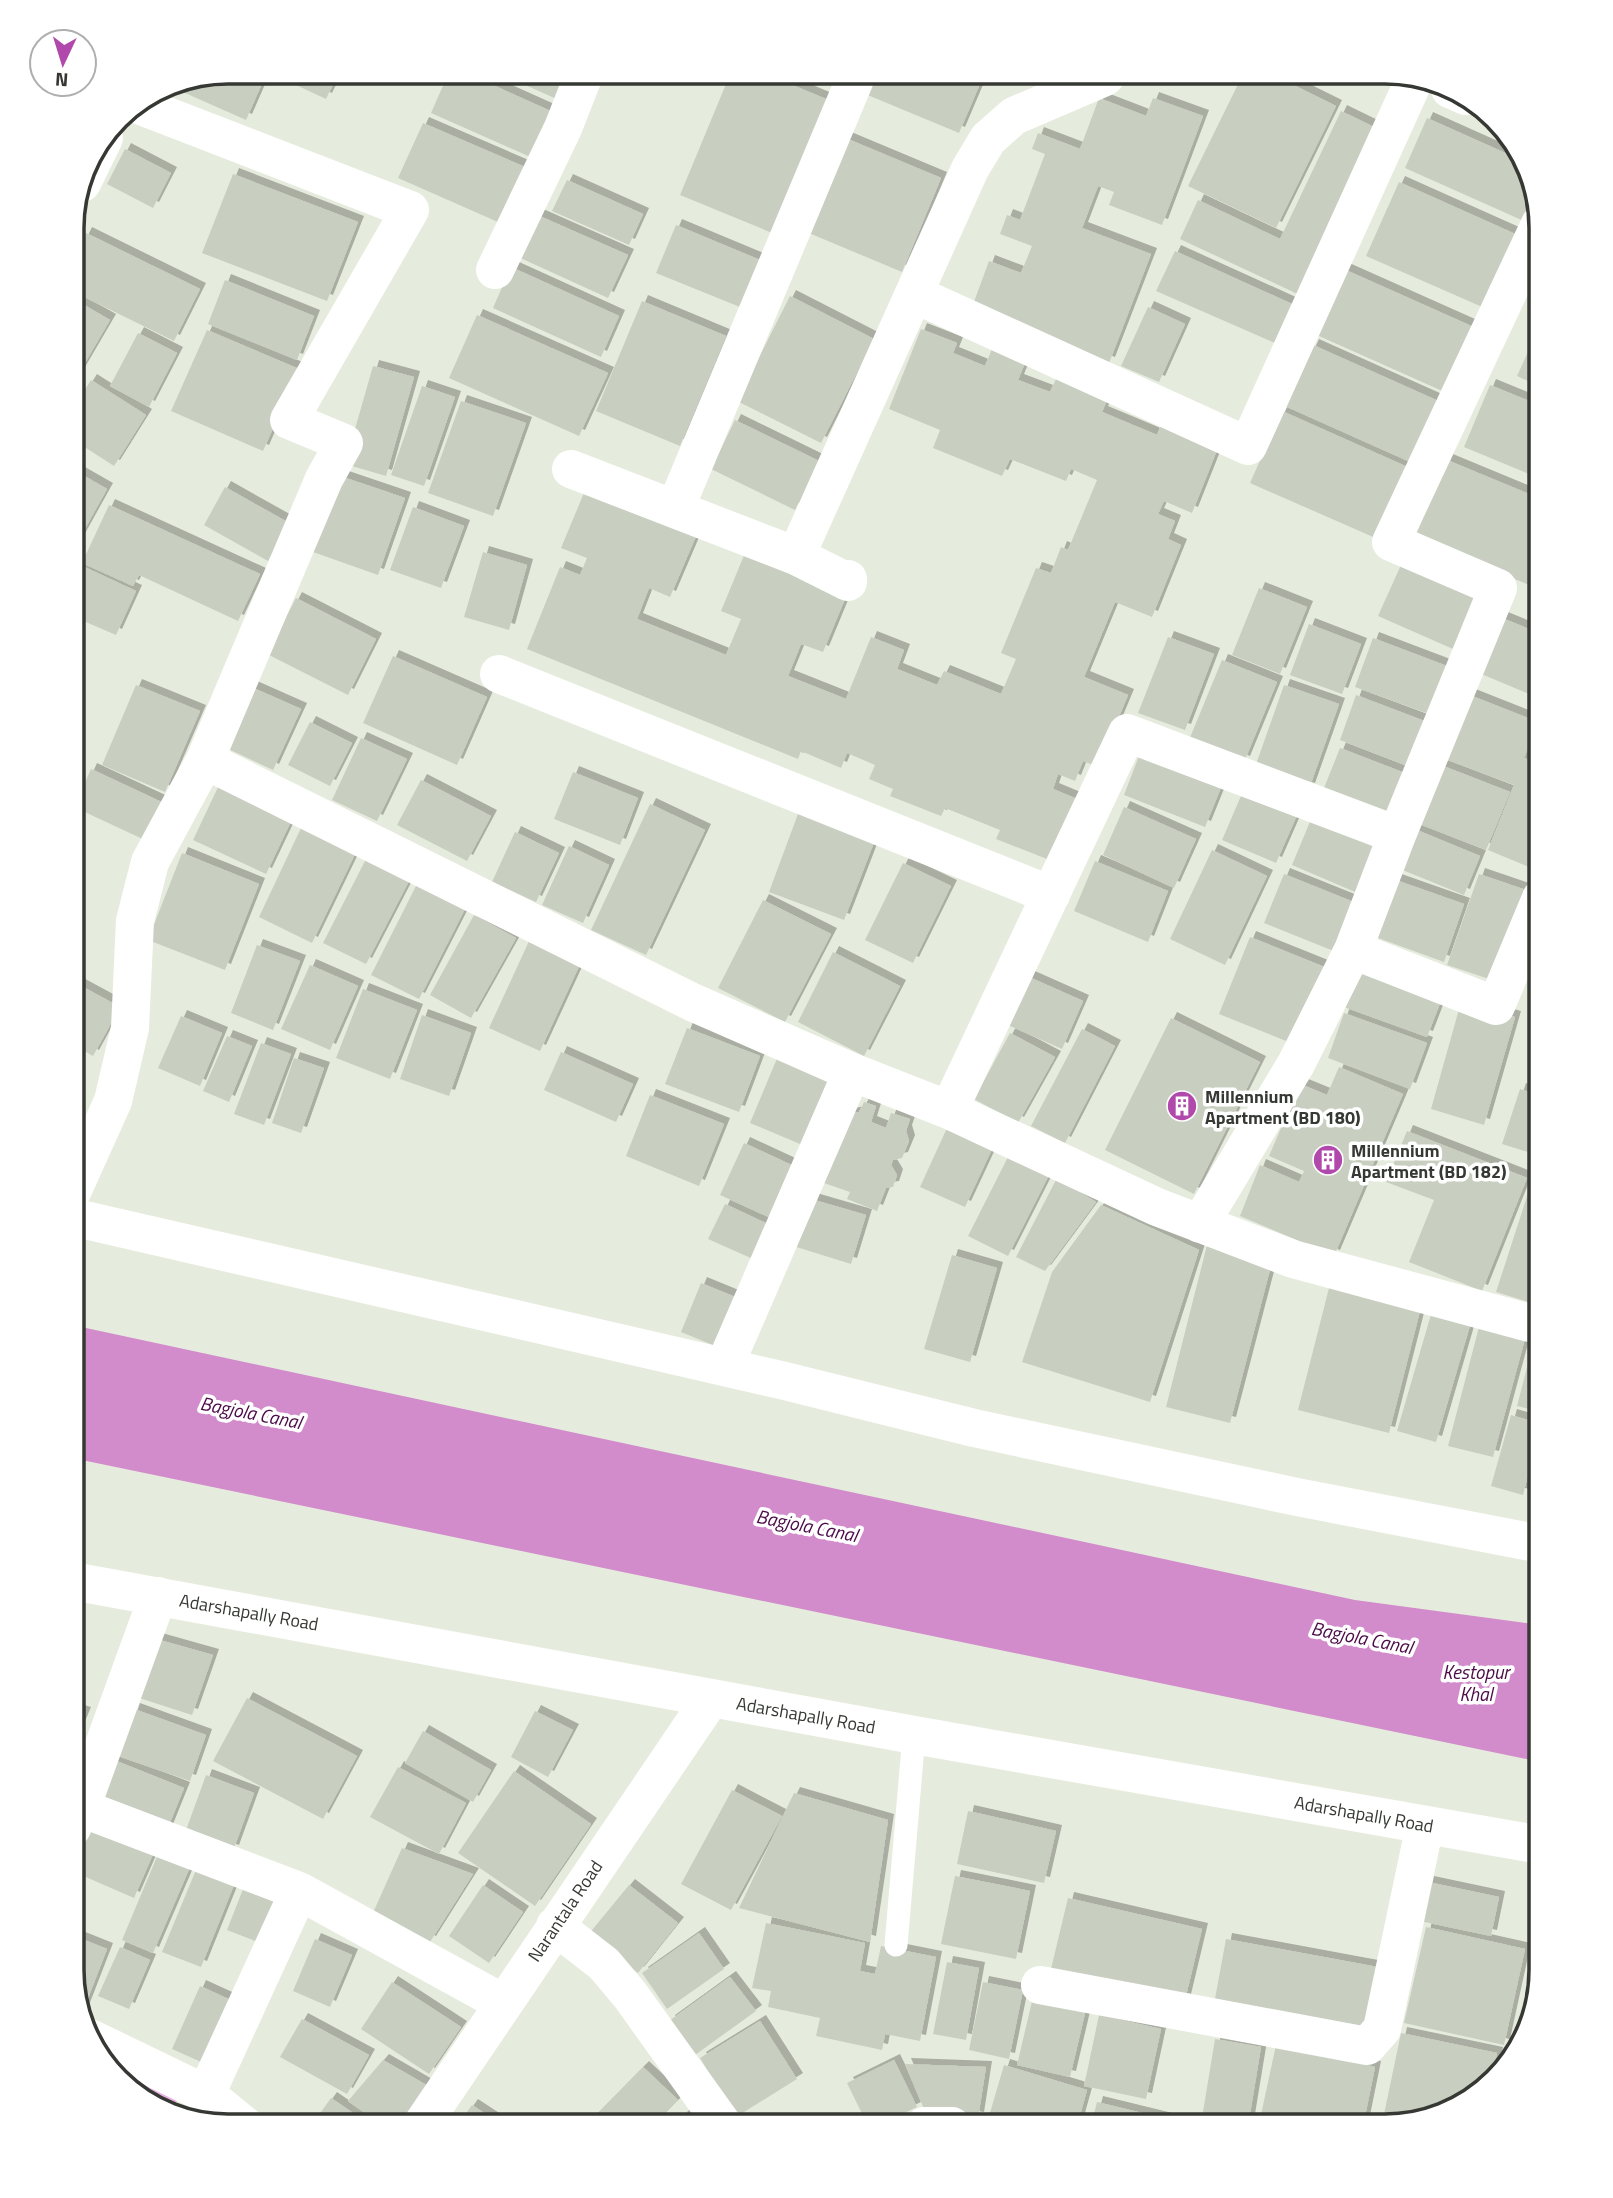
<svg xmlns="http://www.w3.org/2000/svg" width="1613" height="2198" viewBox="0 0 1613 2198" font-family="'Titillium Web',sans-serif">
	<style>
		.green { fill: #ebb1e5 }
		.water { fill: #d28bcb }
		.building { fill: #c8cfc0; filter: url(#shadow) }
		.lines { fill: none; stroke-linecap: round; stroke-linejoin: round }
		.service { stroke: #fff; stroke-width: 23 }
		.minor { stroke: #fff; stroke-width: 38 }
		.tertiary { stroke: #fff; stroke-width: 38 }
		.labels { text-anchor: middle; dominant-baseline: central; stroke-width: 7; stroke-linejoin: round; paint-order: stroke }
		.poi-label { font-size: 18px; font-weight: bold; fill: #363933; stroke: #fff; text-anchor: start }
		.street-label { font-size: 18px; fill: #363933; stroke: #fff }
		.water-label { font-size: 19px; font-style: italic; fill: #4b0a48; stroke: #fff }
		.rim { fill: none; stroke: #363933; stroke-width: 3.5 }
	</style>
	<defs>
		<filter id="shadow"><feDropShadow dx="6" dy="-6" stdDeviation="0" flood-color="#0004"/></filter>
	</defs>
	<rect width="100%" height="100%" fill="#e6ecdd"/>
	<path class="green" d="M 93,2048 L 187,2086 L 170,2111 L 150,2105 Z"/>
	<path class="water" d="M 72,1325 L 1355,1600 L 1541,1625 L 1541,1762 L 72,1458 Z"/>
	<path class="building" d="M 229,72 L 267,72 L 246,120 L 167,85 Z
		M 268,72 L 339,72 L 326,99 Z
		M 449,72 L 464,72 L 555,113 L 535,159 L 431,113 Z
		M 496,72 L 572,72 L 559,100 Z
		M 731,72 L 761,72 L 838,104 L 782,237 L 680,195 Z
		M 812,72 L 848,72 L 843,84 Z
		M 866,72 L 985,72 L 959,133 L 858,91 Z
		M 1244,72 L 1267,72 L 1336,106 L 1276,228 L 1188,186 Z
		M 1099,98 L 1146,116 L 1153,98 L 1203,116 L 1162,225 L 1109,205 L 1114,192 L 1098,186 L 1082,228 L 1151,254 L 1109,363 L 971,310 L 989,261 L 1021,273 L 1032,246 L 1000,234 L 1007,215 L 1020,220 L 1045,154 L 1032,149 L 1038,133 L 1080,149 Z
		M 1341,111 L 1384,132 L 1306,298 L 1180,239 L 1198,200 L 1280,239 Z
		M 1427,118 L 1523,161 L 1534,203 L 1526,222 L 1405,168 Z
		M 423,123 L 532,170 L 507,226 L 398,178 Z
		M 843,137 L 941,178 L 902,272 L 804,231 Z
		M 125,149 L 171,173 L 153,208 L 107,184 Z
		M 233,174 L 358,222 L 327,301 L 202,253 Z
		M 567,180 L 643,214 L 629,245 L 552,211 Z
		M 1399,182 L 1522,237 L 1489,310 L 1366,256 Z
		M 535,214 L 628,255 L 608,298 L 516,256 Z
		M 676,225 L 760,260 L 740,307 L 656,273 Z
		M 86,233 L 200,289 L 174,341 L 72,291 L 72,262 Z
		M 1175,251 L 1292,304 L 1275,343 L 1156,291 Z
		M 511,267 L 619,316 L 601,357 L 493,308 Z
		M 1339,267 L 1478,329 L 1449,394 L 1310,332 Z
		M 225,280 L 314,316 L 297,360 L 208,324 Z
		M 790,296 L 874,339 L 821,443 L 737,401 Z
		M 72,298 L 110,320 L 72,385 Z
		M 642,301 L 726,336 L 680,446 L 596,411 Z
		M 1148,307 L 1185,324 L 1159,382 L 1121,366 Z
		M 477,315 L 608,373 L 579,436 L 449,378 Z
		M 1541,323 L 1541,387 L 1517,376 Z
		M 921,329 L 957,343 L 953,353 L 985,366 L 992,349 L 1025,363 L 1018,380 L 1050,392 L 1056,379 L 1107,400 L 1102,412 L 1157,435 L 1164,417 L 1221,440 L 1192,513 L 1164,501 L 1158,514 L 1175,521 L 1168,539 L 1181,545 L 1152,617 L 1115,602 L 1084,677 L 1128,695 L 1098,767 L 1083,761 L 1075,781 L 1058,774 L 1053,789 L 1077,799 L 1052,861 L 996,839 L 1000,830 L 945,808 L 941,816 L 890,796 L 893,789 L 869,779 L 875,765 L 847,753 L 841,768 L 801,751 L 798,759 L 527,649 L 560,567 L 580,575 L 587,558 L 561,548 L 586,488 L 697,534 L 670,597 L 649,588 L 637,619 L 726,655 L 741,619 L 721,611 L 745,553 L 847,594 L 823,652 L 801,644 L 788,676 L 846,699 L 871,637 L 904,650 L 897,669 L 937,685 L 944,671 L 1001,694 L 1016,659 L 1001,653 L 1036,568 L 1051,573 L 1061,547 L 1068,550 L 1097,480 L 1071,469 L 1066,481 L 1010,459 L 1002,476 L 933,448 L 940,430 L 889,409 Z
		M 207,330 L 299,369 L 263,451 L 171,411 Z
		M 138,333 L 177,353 L 149,407 L 110,386 Z
		M 1313,345 L 1445,404 L 1417,465 L 1285,406 Z
		M 373,366 L 414,377 L 386,476 L 345,464 Z
		M 91,380 L 146,415 L 114,466 L 72,439 L 72,410 Z
		M 1490,385 L 1541,406 L 1541,445 L 1529,474 L 1464,447 Z
		M 422,386 L 455,397 L 424,486 L 391,475 Z
		M 461,401 L 526,423 L 493,516 L 428,493 Z
		M 1282,411 L 1412,469 L 1380,540 L 1250,483 Z
		M 735,420 L 819,461 L 795,510 L 711,469 Z
		M 1447,460 L 1541,499 L 1541,590 L 1415,537 Z
		M 72,469 L 107,489 L 72,552 Z
		M 340,476 L 405,498 L 378,575 L 313,552 Z
		M 225,487 L 289,523 L 268,561 L 204,525 Z
		M 109,505 L 260,574 L 238,621 L 139,575 L 133,586 L 82,563 Z
		M 413,507 L 464,526 L 441,588 L 390,570 Z
		M 483,552 L 527,565 L 509,630 L 464,617 Z
		M 1405,556 L 1479,589 L 1453,649 L 1378,616 Z
		M 76,563 L 136,591 L 116,635 L 72,616 L 72,572 Z
		M 1259,588 L 1307,607 L 1280,674 L 1232,655 Z
		M 296,598 L 376,639 L 348,695 L 267,654 Z
		M 1502,618 L 1541,634 L 1541,699 L 1479,673 Z
		M 1309,624 L 1361,644 L 1342,694 L 1290,675 Z
		M 1168,637 L 1214,654 L 1185,730 L 1138,713 Z
		M 1373,638 L 1447,666 L 1429,714 L 1355,687 Z
		M 393,656 L 487,697 L 457,765 L 363,723 Z
		M 1222,660 L 1277,682 L 1244,762 L 1189,740 Z
		M 136,685 L 200,711 L 165,792 L 102,765 Z
		M 1284,685 L 1339,704 L 1309,789 L 1254,770 Z
		M 249,686 L 301,709 L 273,770 L 222,746 Z
		M 1462,692 L 1538,722 L 1524,758 L 1541,765 L 1541,872 L 1488,850 L 1514,785 L 1437,756 Z
		M 1356,695 L 1427,722 L 1410,767 L 1340,740 Z
		M 310,722 L 352,743 L 330,786 L 288,765 Z
		M 361,738 L 407,759 L 377,821 L 332,800 Z
		M 1142,748 L 1224,780 L 1205,827 L 1124,795 Z
		M 1340,748 L 1410,775 L 1393,820 L 1322,793 Z
		M 1433,762 L 1510,792 L 1486,850 L 1409,820 Z
		M 91,769 L 168,805 L 149,842 L 74,807 Z
		M 573,772 L 638,798 L 620,845 L 554,819 Z
		M 421,780 L 491,816 L 467,861 L 397,825 Z
		M 1247,782 L 1301,806 L 1276,863 L 1222,840 Z
		M 220,783 L 293,817 L 266,874 L 193,840 Z
		M 802,803 L 878,832 L 844,920 L 769,892 Z
		M 650,804 L 705,830 L 646,955 L 591,930 Z
		M 1124,807 L 1196,839 L 1174,888 L 1103,855 Z
		M 1314,812 L 1385,842 L 1362,895 L 1292,865 Z
		M 301,828 L 355,854 L 312,943 L 259,917 Z
		M 1412,828 L 1480,856 L 1464,895 L 1395,867 Z
		M 515,832 L 559,853 L 536,902 L 492,882 Z
		M 569,846 L 609,865 L 583,923 L 542,905 Z
		M 1212,850 L 1267,876 L 1225,965 L 1170,939 Z
		M 182,853 L 259,884 L 225,970 L 148,940 Z
		M 368,855 L 411,877 L 366,964 L 323,943 Z
		M 1095,861 L 1168,891 L 1148,942 L 1074,911 Z
		M 903,863 L 951,886 L 913,963 L 865,940 Z
		M 1284,874 L 1361,905 L 1341,954 L 1264,923 Z
		M 1479,874 L 1532,892 L 1501,983 L 1447,965 Z
		M 1390,878 L 1464,904 L 1444,962 L 1370,935 Z
		M 418,882 L 466,907 L 419,999 L 371,975 Z
		M 763,900 L 831,934 L 785,1022 L 718,988 Z
		M 474,915 L 516,938 L 471,1018 L 430,995 Z
		M 1250,937 L 1327,968 L 1296,1045 L 1219,1014 Z
		M 530,939 L 581,962 L 540,1051 L 489,1028 Z
		M 257,945 L 300,961 L 273,1030 L 231,1013 Z
		M 833,952 L 900,986 L 864,1056 L 798,1022 Z
		M 1360,963 L 1444,993 L 1427,1037 L 1344,1007 Z
		M 310,965 L 358,986 L 330,1050 L 281,1029 Z
		M 1029,977 L 1083,1001 L 1062,1049 L 1008,1025 Z
		M 72,981 L 120,1007 L 93,1056 L 72,1044 Z
		M 363,989 L 417,1010 L 390,1079 L 336,1058 Z
		M 1461,1002 L 1515,1017 L 1484,1125 L 1431,1109 Z
		M 1344,1013 L 1427,1043 L 1410,1089 L 1328,1058 Z
		M 422,1015 L 471,1033 L 449,1096 L 400,1079 Z
		M 181,1016 L 222,1033 L 200,1086 L 158,1068 Z
		M 1171,1018 L 1260,1062 L 1194,1194 L 1105,1150 Z
		M 687,1028 L 760,1056 L 739,1112 L 665,1084 Z
		M 1082,1029 L 1115,1046 L 1065,1143 L 1031,1126 Z
		M 1010,1033 L 1055,1057 L 1018,1123 L 974,1099 Z
		M 227,1036 L 252,1046 L 229,1102 L 203,1091 Z
		M 261,1043 L 291,1054 L 264,1125 L 234,1114 Z
		M 561,1052 L 633,1084 L 616,1122 L 544,1090 Z
		M 778,1056 L 840,1082 L 812,1149 L 750,1123 Z
		M 294,1058 L 324,1068 L 301,1133 L 272,1123 Z
		M 1339,1067 L 1403,1094 L 1334,1256 L 1240,1216 L 1260,1165 L 1299,1182 L 1304,1171 L 1269,1156 L 1300,1084 L 1327,1095 Z
		M 1520,1089 L 1541,1096 L 1541,1156 L 1502,1144 Z
		M 650,1095 L 724,1124 L 699,1186 L 626,1156 Z
		M 864,1102 L 876,1106 L 871,1122 L 886,1128 L 891,1113 L 910,1119 L 906,1131 L 909,1141 L 902,1158 L 893,1160 L 891,1165 L 897,1175 L 893,1187 L 886,1188 L 877,1211 L 847,1199 L 850,1192 L 824,1183 L 849,1114 L 859,1112 Z
		M 947,1128 L 992,1149 L 965,1207 L 920,1187 Z
		M 1407,1131 L 1527,1178 L 1482,1291 L 1409,1262 L 1434,1200 L 1386,1182 Z
		M 744,1143 L 798,1168 L 773,1219 L 720,1195 Z
		M 1010,1153 L 1050,1173 L 1008,1256 L 968,1236 Z
		M 1057,1178 L 1096,1202 L 1045,1271 L 1016,1257 Z
		M 1532,1181 L 1541,1184 L 1541,1295 L 1538,1305 L 1496,1292 Z
		M 804,1197 L 866,1215 L 851,1264 L 790,1245 Z
		M 725,1204 L 770,1225 L 753,1259 L 708,1239 Z
		M 1101,1205 L 1199,1250 L 1150,1402 L 1022,1362 L 1052,1272 Z
		M 1207,1245 L 1272,1262 L 1230,1423 L 1166,1407 Z
		M 952,1255 L 997,1268 L 970,1362 L 924,1349 Z
		M 1331,1280 L 1422,1303 L 1389,1433 L 1298,1410 Z
		M 701,1283 L 740,1299 L 720,1348 L 681,1332 Z
		M 1432,1311 L 1471,1322 L 1436,1442 L 1397,1431 Z
		M 1480,1323 L 1526,1335 L 1493,1457 L 1448,1446 Z
		M 1533,1344 L 1541,1346 L 1541,1412 L 1517,1406 Z
		M 1511,1415 L 1541,1424 L 1523,1495 L 1491,1486 Z
		M 1541,1456 L 1541,1487 L 1532,1484 Z
		M 149,1637 L 213,1655 L 192,1715 L 130,1695 Z
		M 247,1698 L 357,1756 L 323,1819 L 213,1761 Z
		M 72,1709 L 85,1713 L 72,1744 Z
		M 134,1709 L 206,1735 L 190,1781 L 118,1756 Z
		M 535,1711 L 573,1730 L 548,1777 L 511,1757 Z
		M 423,1731 L 491,1770 L 473,1802 L 405,1763 Z
		M 109,1758 L 184,1788 L 165,1835 L 90,1805 Z
		M 398,1767 L 466,1803 L 439,1854 L 370,1817 Z
		M 514,1771 L 591,1824 L 535,1906 L 458,1853 Z
		M 206,1775 L 254,1793 L 233,1851 L 185,1833 Z
		M 732,1790 L 782,1816 L 731,1910 L 681,1884 Z
		M 794,1793 L 888,1820 L 870,1942 L 739,1908 Z
		M 968,1811 L 1056,1831 L 1044,1883 L 957,1864 Z
		M 90,1816 L 157,1845 L 134,1898 L 72,1871 L 72,1859 Z
		M 161,1847 L 193,1860 L 153,1953 L 122,1940 Z
		M 402,1848 L 473,1874 L 430,1942 L 372,1915 Z
		M 198,1865 L 236,1880 L 201,1967 L 162,1952 Z
		M 955,1876 L 1030,1891 L 1016,1959 L 941,1944 Z
		M 247,1879 L 283,1894 L 263,1944 L 227,1930 Z
		M 1428,1882 L 1499,1897 L 1491,1936 L 1420,1921 Z
		M 483,1885 L 523,1912 L 489,1963 L 449,1936 Z
		M 629,1885 L 678,1923 L 638,1973 L 588,1935 Z
		M 1068,1898 L 1202,1929 L 1185,2000 L 1051,1969 Z
		M 766,1923 L 865,1943 L 860,1971 L 875,1974 L 881,1946 L 936,1957 L 920,2041 L 885,2034 L 882,2050 L 816,2036 L 820,2018 L 768,2007 L 771,1991 L 752,1988 Z
		M 1426,1927 L 1525,1949 L 1504,2045 L 1404,2023 Z
		M 699,1933 L 724,1969 L 667,2009 L 642,1973 Z
		M 72,1935 L 107,1949 L 83,2011 L 72,1970 Z
		M 315,1939 L 352,1955 L 330,2007 L 293,1991 Z
		M 1226,1939 L 1383,1968 L 1371,2033 L 1214,2004 Z
		M 120,1947 L 150,1960 L 129,2009 L 98,1996 Z
		M 947,1962 L 979,1968 L 966,2040 L 933,2034 Z
		M 730,1977 L 756,2011 L 695,2055 L 669,2021 Z
		M 392,1982 L 461,2027 L 429,2074 L 361,2029 Z
		M 983,1982 L 1023,1990 L 1009,2059 L 969,2050 Z
		M 200,1986 L 235,2002 L 208,2065 L 172,2049 Z
		M 1033,1997 L 1086,2009 L 1070,2077 L 1017,2065 Z
		M 1099,2015 L 1161,2029 L 1146,2099 L 1084,2086 Z
		M 302,2019 L 369,2055 L 347,2094 L 280,2057 Z
		M 760,2021 L 797,2079 L 736,2117 L 700,2058 Z
		M 1401,2033 L 1497,2053 L 1492,2076 L 1463,2105 L 1398,2123 L 1383,2119 Z
		M 1215,2039 L 1261,2047 L 1248,2126 L 1202,2118 Z
		M 1276,2045 L 1375,2067 L 1363,2126 L 1259,2124 Z
		M 383,2060 L 428,2086 L 399,2126 L 383,2126 L 348,2101 Z
		M 894,2060 L 917,2107 L 877,2126 L 868,2126 L 847,2083 Z
		M 905,2064 L 986,2067 L 978,2118 L 924,2109 Z
		M 1004,2065 L 1087,2090 L 1077,2126 L 998,2126 L 987,2123 Z
		M 643,2067 L 678,2100 L 653,2126 L 590,2126 L 587,2124 Z
		M 331,2098 L 372,2126 L 311,2126 Z
		M 1097,2102 L 1191,2125 L 1190,2126 L 1091,2126 Z
		M 472,2105 L 504,2126 L 457,2126 Z
		M 687,2112 L 701,2126 L 673,2126 Z"/>
	<g class="lines">
		<path class="service" d="M 896,1945 L 914,1735"/>
		<path class="minor" d="M 82,183 L 104,138
			M 495,270 L 563,128 L 585,72
			M 914,294 L 1248,446 L 1415,78
			M 571,469 L 796,556 L 970,169 L 988,139 L 1014,116 L 1105,77 L 1109,72
			M 675,509 L 858,72
			M 796,556 L 848,582 L 848,579
			M 499,674 L 1051,895
			M 205,760 L 692,1002 L 852,1072 L 949,1110 L 1157,1207 L 1293,1259 L 1541,1326
			M 1353,950 L 1496,1006 L 1541,898
			M 949,1110 L 1127,733 L 1397,835 L 1498,588 L 1391,542 L 1540,224
			M 72,1192 L 113,1101 L 130,1028 L 135,921 L 150,862 L 205,760 L 324,479 L 344,443 L 289,420 L 410,210 L 136,104
			M 72,1217 L 785,1381 L 974,1428 L 1297,1497 L 1541,1544
			M 1200,1224 L 1296,1064 L 1353,950 L 1397,835
			M 724,1367 L 852,1072
			M 81,1808 L 158,1596
			M 72,1828 L 81,1808 L 299,1891
			M 555,1926 L 604,1964 L 630,1995 L 724,2126
			M 1040,1985 L 1367,2046 L 1382,2029 L 1425,1825
			M 90,2038 L 206,2094
			M 245,2126 L 206,2094 L 299,1891 L 503,2003
			M 421,2126 L 711,1698
			M 924,2126 L 952,2126"/>
		<path class="tertiary" d="M 1450,89 L 1466,96
			M 72,1581 L 914,1735 L 1541,1845"/>
	</g>
	<defs>
		<g id="building-disc" transform="scale(1.575)"><circle r="9.5" fill="#b148ab" stroke="#fff"/><path d="M-4-6H4V6H1V3H-1V6H-4ZM-2.5-4.3h1.7v1.8h-1.7ZM.8-4.3h1.7v1.8H.8ZM-2.5-1h1.7V.8h-1.7ZM.8-1h1.7V.8H.8Z" fill="#fff"/></g>
	</defs>
	<g fill-rule="evenodd">
		<use href="#building-disc" x="1182" y="1106"/>
		<use href="#building-disc" x="1328" y="1160"/>
	</g>
	<g class="labels">
		<g class="poi-label">
			<text x="1205" y="1096">Millennium<tspan x="1205" dy="21">Apartment (BD 180)</tspan></text>
			<text x="1351" y="1150">Millennium<tspan x="1351" dy="21">Apartment (BD 182)</tspan></text>
		</g>
		<g class="street-label">
			<text transform="translate(249 1612) rotate(10)">Adarshapally Road</text>
			<text transform="translate(806 1715) rotate(10)">Adarshapally Road</text>
			<text transform="translate(1364 1814) rotate(10)">Adarshapally Road</text>
			<text transform="translate(565 1911) rotate(-56)">Narantala Road</text>
		</g>
		<g class="water-label">
			<text transform="translate(251 1412) rotate(11)">Bagjola Canal</text>
			<text transform="translate(807 1525) rotate(11)">Bagjola Canal</text>
			<text transform="translate(1362 1637) rotate(11)">Bagjola Canal</text>
			<text x="1476" y="1671">Kestopur<tspan x="1476" dy="22">Khal</tspan></text>
		</g>
	</g>
	<path d="M0 0H1613V2198H0ZM228 84H1385A144 144 0 0 1 1529 228V1970A144 144 0 0 1 1385 2114H228A144 144 0 0 1 84 1970V228A144 144 0 0 1 228 84Z" fill="#fff" fill-rule="evenodd"/>
	<path class="rim" d="M228 84H1385A144 144 0 0 1 1529 228V1970A144 144 0 0 1 1385 2114H228A144 144 0 0 1 84 1970V228A144 144 0 0 1 228 84Z"/>
	<g transform="translate(63 63) rotate(184)"><circle r="33" fill="#ffffff" stroke="#afb0ad" stroke-width="2"/>
	<path d="M0-5L12 26L0 18L-12 26Z" fill="#b148ab"/>
	<text y="-10" font-size="19" font-weight="bold" text-anchor="middle" fill="#363933">N</text>
	</g>
</svg>
